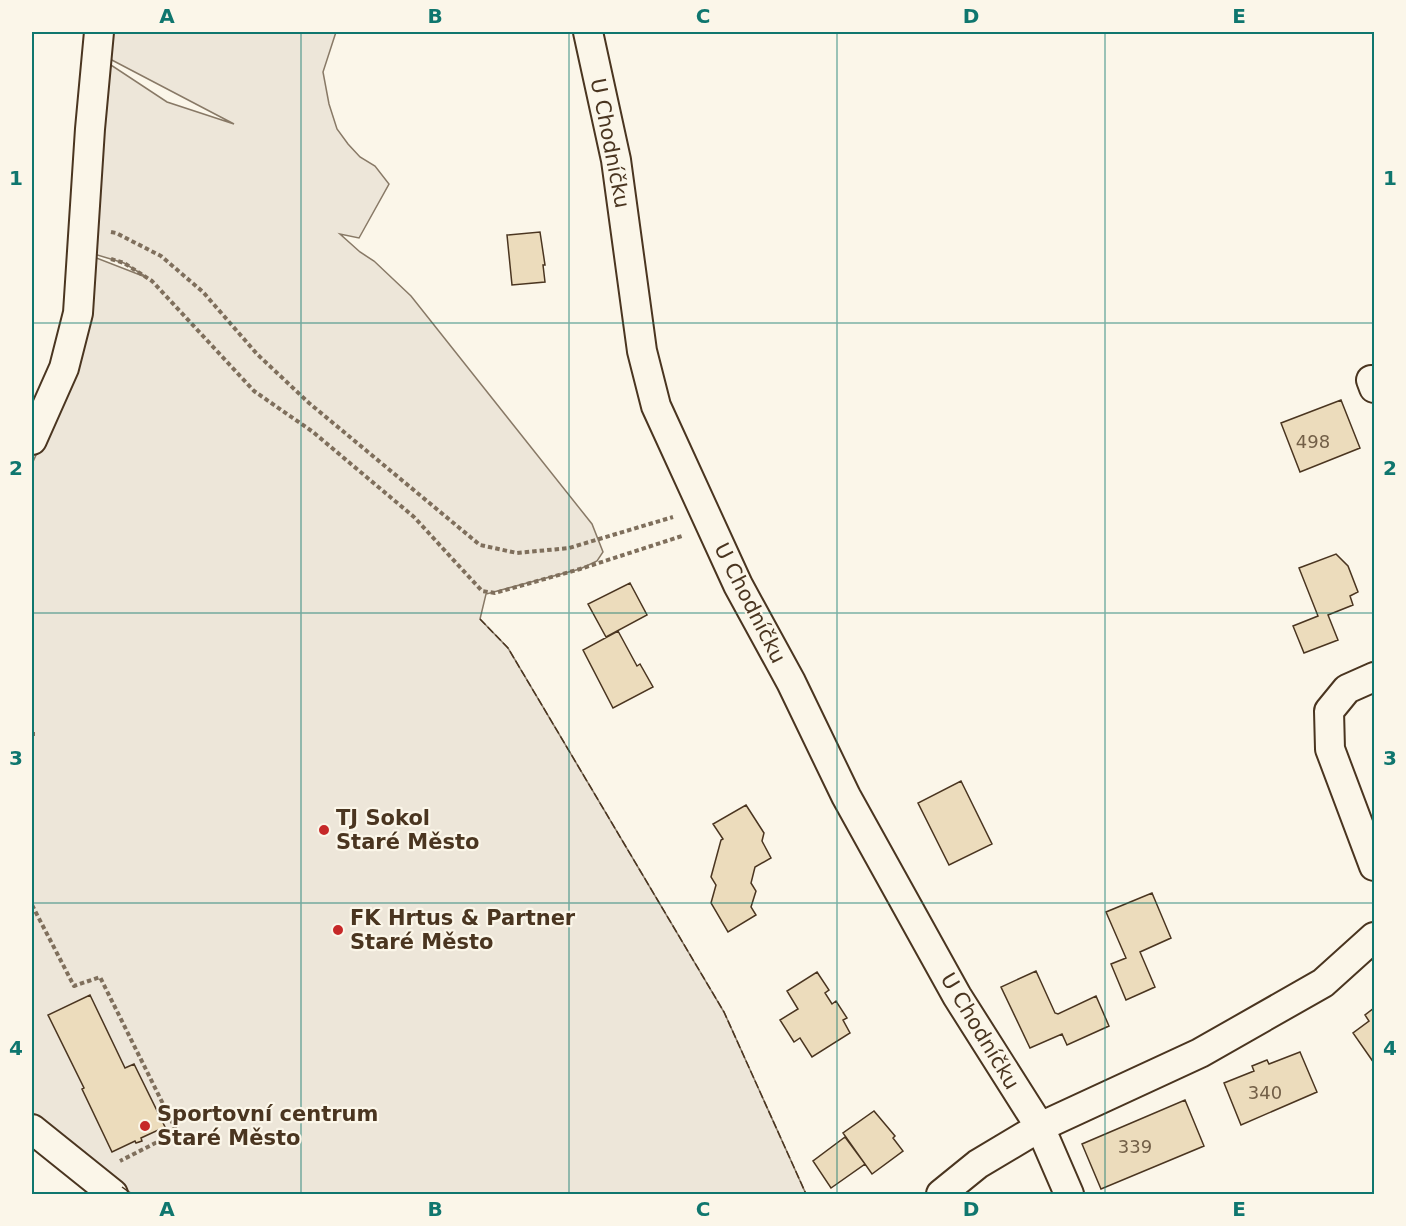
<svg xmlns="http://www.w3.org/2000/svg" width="1406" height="1226" viewBox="0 0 1406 1226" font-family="'DejaVu Sans',sans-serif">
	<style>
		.green { fill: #ede6d9; stroke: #887966; stroke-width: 1.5 }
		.building { fill: #ecdcbc; stroke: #4a3520; stroke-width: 1.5 }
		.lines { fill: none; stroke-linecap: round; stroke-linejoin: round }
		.street-casing { stroke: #4a3520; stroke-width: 32 }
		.path { stroke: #7f6f5c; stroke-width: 4; stroke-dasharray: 4.5 3; stroke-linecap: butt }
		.street { stroke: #fbf6e9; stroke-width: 28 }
		.fence { stroke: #4a3520; stroke-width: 1.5; stroke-dasharray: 8 3; stroke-linecap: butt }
		.grid { fill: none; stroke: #0f766e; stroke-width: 1.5; stroke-opacity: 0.55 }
		.poi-dot { fill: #c62828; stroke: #fbf6e9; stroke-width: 2 }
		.labels { text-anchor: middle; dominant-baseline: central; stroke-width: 4.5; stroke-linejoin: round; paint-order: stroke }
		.number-label { font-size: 18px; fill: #725f47 }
		.street-label { font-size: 21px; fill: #4a3520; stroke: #fbf6e9 }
		.poi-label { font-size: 21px; font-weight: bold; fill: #4a3520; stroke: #fbf6e9; text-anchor: start }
		.neatline { fill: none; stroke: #0f766e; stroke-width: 2 }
		.grid-label { font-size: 20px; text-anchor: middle; font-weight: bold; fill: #0f766e }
	</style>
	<rect width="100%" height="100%" fill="#fbf6e9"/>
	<path class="green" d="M 110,32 L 336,32 L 323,72 L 329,104 L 337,129 L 348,144 L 360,157 L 375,166 L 389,184 L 359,238 L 340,234 L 360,252 L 374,261 L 411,296 L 592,524 L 603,552 L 597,561 L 580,569 L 486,594 L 480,619 L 508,648 L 724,1012 L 806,1194 L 132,1194 L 32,1113 L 32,464 L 65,391 L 94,257 L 148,278 L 124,263 L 94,254 L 103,99 L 111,65 L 167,102 L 234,124 L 108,58 Z"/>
	<path class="building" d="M 540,232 L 545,265 L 543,265 L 545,282 L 512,285 L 507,235 Z
		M 1341,400 L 1360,448 L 1300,472 L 1281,423 Z
		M 1336,554 L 1348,566 L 1358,592 L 1350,596 L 1353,605 L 1328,615 L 1338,640 L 1304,653 L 1293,626 L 1318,616 L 1299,568 Z
		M 630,583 L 647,615 L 606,637 L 588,604 Z
		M 618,631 L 637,666 L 640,664 L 653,687 L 613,708 L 583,650 Z
		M 961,781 L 992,844 L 949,865 L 918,803 Z
		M 746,805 L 764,833 L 762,841 L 771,858 L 755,867 L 751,883 L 756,891 L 751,907 L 756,915 L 728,932 L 711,903 L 716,885 L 711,877 L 721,840 L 723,839 L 713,824 Z
		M 1152,893 L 1171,938 L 1140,952 L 1155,987 L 1126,1000 L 1111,964 L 1126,958 L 1106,912 Z
		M 1036,971 L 1055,1013 L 1058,1014 L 1096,996 L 1109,1026 L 1067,1045 L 1062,1034 L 1030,1048 L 1001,987 Z
		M 817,972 L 829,990 L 825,993 L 832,1004 L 836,1001 L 847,1018 L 843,1020 L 850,1033 L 812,1057 L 800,1038 L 794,1042 L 780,1020 L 798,1009 L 787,991 Z
		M 90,995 L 125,1068 L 134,1064 L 165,1127 L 141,1138 L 142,1141 L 136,1143 L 135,1141 L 112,1152 L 82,1089 L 84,1088 L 48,1015 Z
		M 1374,1008 L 1374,1063 L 1353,1033 L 1369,1021 L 1365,1015 Z
		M 1300,1052 L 1317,1092 L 1241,1125 L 1224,1083 L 1254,1071 L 1252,1066 L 1267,1060 L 1269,1064 Z
		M 1185,1100 L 1204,1146 L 1101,1189 L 1082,1144 Z
		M 874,1111 L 895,1136 L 893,1138 L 903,1151 L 872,1174 L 843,1133 Z
		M 845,1137 L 865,1164 L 831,1188 L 813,1161 Z"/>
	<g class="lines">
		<g class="street-casing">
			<path id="street" d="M 588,32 L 616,160 L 642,351 L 656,406 L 738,585 L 791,682 L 846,796 L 957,996 L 1040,1127 L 1069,1194
				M 1371,380 L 1374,388
				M 32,440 L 64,368 L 78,313 L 90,129 L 99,32
				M 1374,677 L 1347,689 L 1329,711 L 1330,749 L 1374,866
				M 32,1129 L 113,1194
				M 941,1194 L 978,1164 L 1040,1127 L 1200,1053 L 1323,983 L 1374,937"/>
		</g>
		<path class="path" d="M 111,232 L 116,233 L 161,256 L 203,292 L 257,354 L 309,403 L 480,545 L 517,553 L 569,548 L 673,517
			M 111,259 L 124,263 L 152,281 L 254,391 L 313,432 L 414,517 L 482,591 L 495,593 L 580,569 L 682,536
			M 32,734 L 35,734
			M 32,905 L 74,986 L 100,977 L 177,1132 L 120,1161"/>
		<use href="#street" class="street"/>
		<path class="fence" d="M 480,619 L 508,648 L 724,1012 L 806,1194
			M 122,1187 L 132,1194"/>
	</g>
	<path class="grid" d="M 301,32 L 301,1194M 569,32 L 569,1194M 837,32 L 837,1194M 1105,32 L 1105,1194M 32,323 L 1374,323M 32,613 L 1374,613M 32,903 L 1374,903"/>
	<g class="poi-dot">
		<circle cx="324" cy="830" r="6"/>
		<circle cx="338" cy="930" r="6"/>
		<circle cx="145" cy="1126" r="6"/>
	</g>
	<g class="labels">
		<g class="number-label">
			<text x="1313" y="441">498</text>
			<text x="1265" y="1092">340</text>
			<text x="1135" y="1146">339</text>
		</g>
		<g class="street-label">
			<text transform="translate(610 143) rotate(79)">U Chodníčku</text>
			<text transform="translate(750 603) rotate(63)">U Chodníčku</text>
			<text transform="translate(980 1031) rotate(59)">U Chodníčku</text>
		</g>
		<g class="poi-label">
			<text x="336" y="818">TJ Sokol<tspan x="336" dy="24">Staré Město</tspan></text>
			<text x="350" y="918">FK Hrtus &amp; Partner<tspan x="350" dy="24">Staré Město</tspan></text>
			<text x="157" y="1114">Sportovní centrum<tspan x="157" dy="24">Staré Město</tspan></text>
		</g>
	</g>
	<rect width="1406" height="1226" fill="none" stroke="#fbf6e9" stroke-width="66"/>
	<rect x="33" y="33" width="1340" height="1160" class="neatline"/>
	<g class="grid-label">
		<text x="167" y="23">A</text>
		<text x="435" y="23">B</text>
		<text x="703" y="23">C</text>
		<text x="971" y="23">D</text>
		<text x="1239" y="23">E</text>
		<text x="16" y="185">1</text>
		<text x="1390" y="185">1</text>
		<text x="16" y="475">2</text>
		<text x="1390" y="475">2</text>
		<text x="16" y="765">3</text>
		<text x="1390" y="765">3</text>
		<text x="16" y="1055">4</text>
		<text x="1390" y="1055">4</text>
		<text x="167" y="1216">A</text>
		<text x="435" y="1216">B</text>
		<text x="703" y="1216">C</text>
		<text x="971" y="1216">D</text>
		<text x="1239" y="1216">E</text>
	</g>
</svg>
